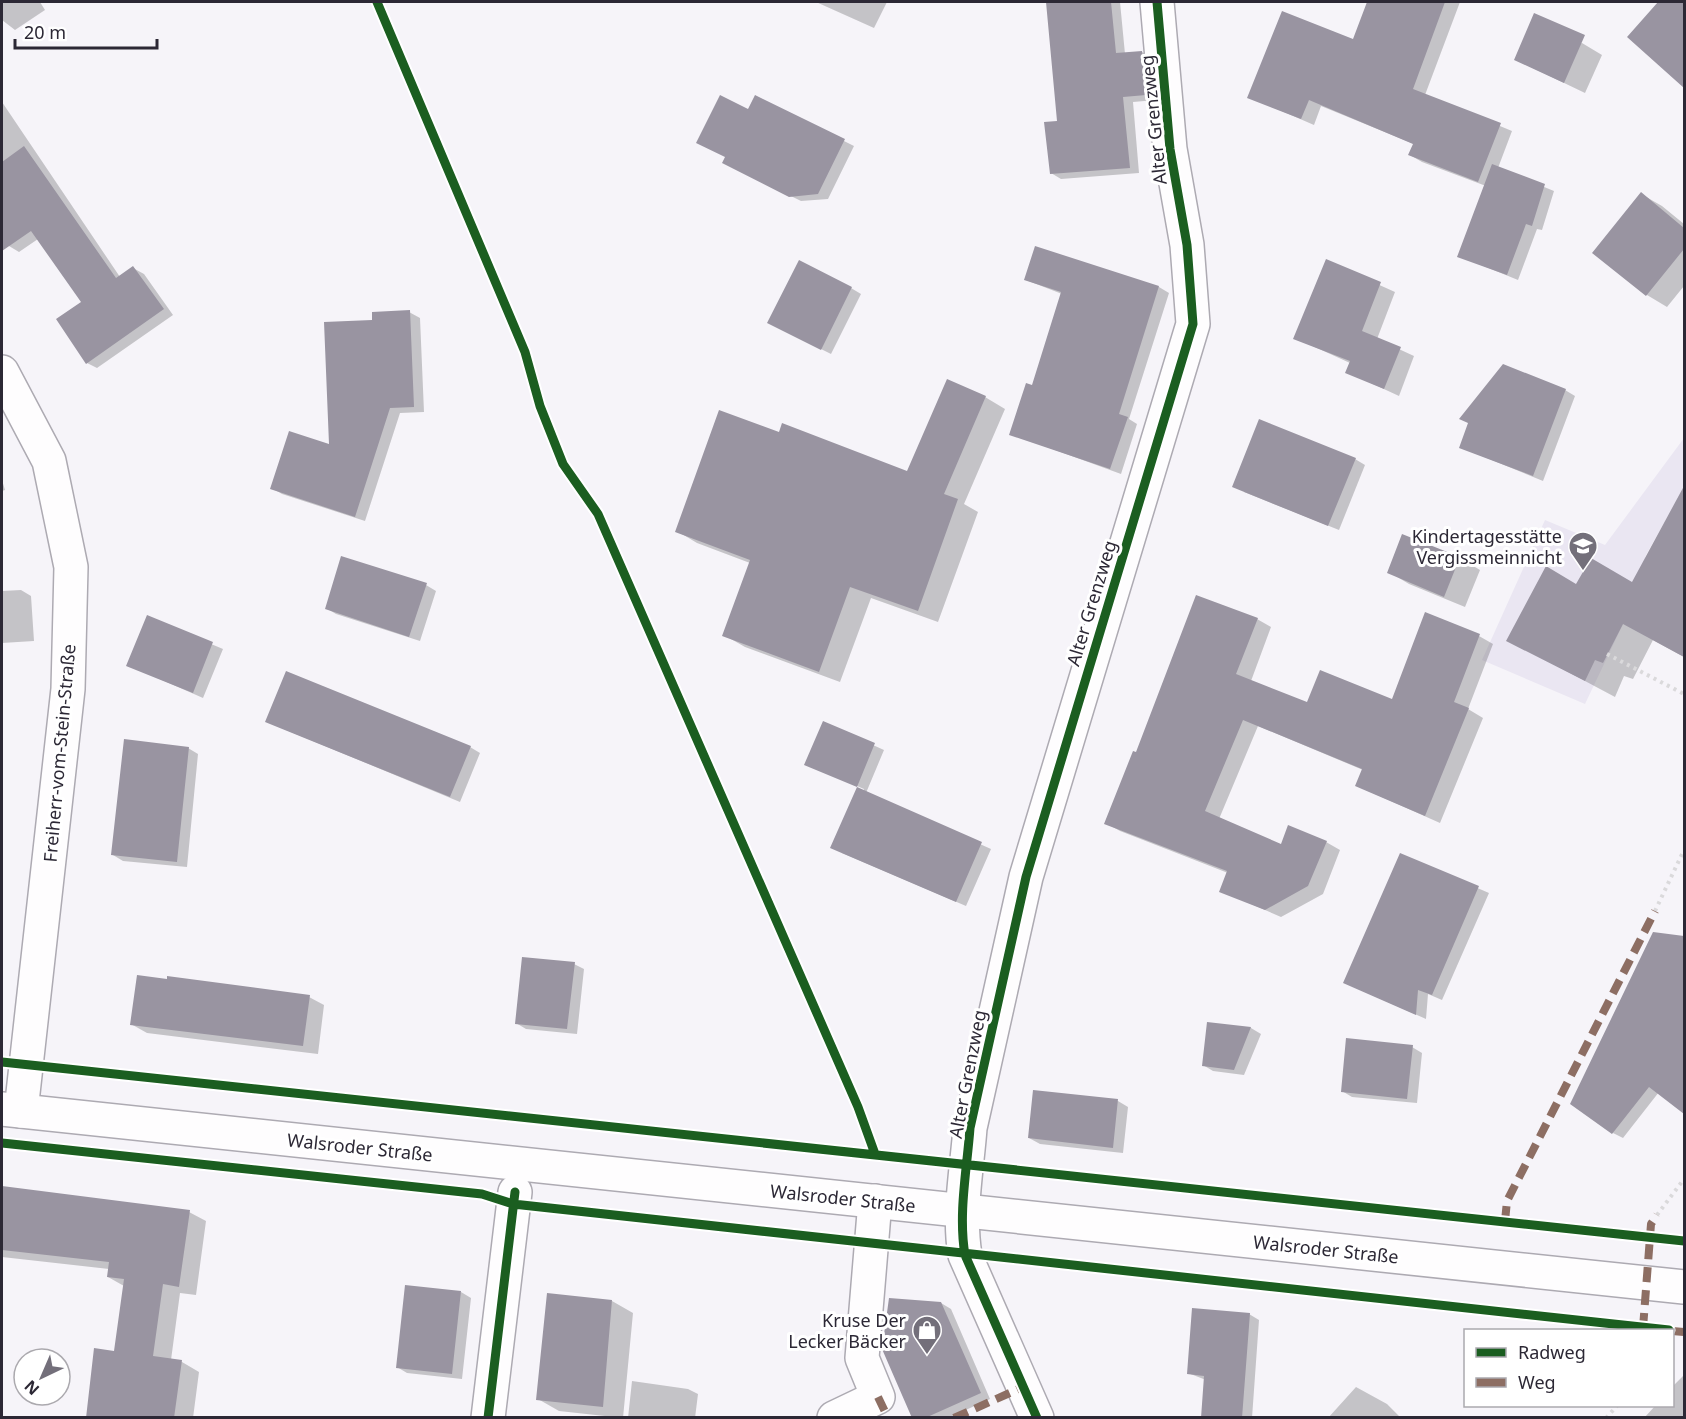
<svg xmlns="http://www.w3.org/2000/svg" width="1686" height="1419" viewBox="0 0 1686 1419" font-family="'Noto Sans',sans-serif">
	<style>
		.built { fill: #eae6f2 }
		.shadow { fill: #0003 }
		.building { fill: #9994a1 }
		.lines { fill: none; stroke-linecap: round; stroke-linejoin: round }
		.minor-casing { stroke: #adaab2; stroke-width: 36 }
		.major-casing { stroke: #adaab2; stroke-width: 36 }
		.path { stroke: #dad9db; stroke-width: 4; stroke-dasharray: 3 4.5; stroke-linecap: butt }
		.minor { stroke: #fefdfe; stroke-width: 33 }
		.major { stroke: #fefdfe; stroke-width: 33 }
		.quiet { stroke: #8d6e63; stroke-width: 8; stroke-dasharray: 15 8; stroke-linecap: butt }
		.cycleway-casing { stroke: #fff; stroke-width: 13 }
		.cycleway { stroke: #1b5e20; stroke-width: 9 }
		.labels { text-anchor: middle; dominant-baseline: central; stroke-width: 6; stroke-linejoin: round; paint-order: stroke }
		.street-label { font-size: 18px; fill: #2c2835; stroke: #fff }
		.poi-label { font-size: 18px; fill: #2c2835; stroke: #fff; text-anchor: end }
	</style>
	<rect width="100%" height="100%" fill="#f6f4f9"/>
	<path class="built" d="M 1684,438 L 1684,524 L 1668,516 L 1646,555 L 1623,624 L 1585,704 L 1482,660 L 1545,520 L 1605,545 Z"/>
	<path class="shadow" d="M 2,2 L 40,2 L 45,10 L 15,30 L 2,20 Z
		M 816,2 L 887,2 L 874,28 Z
		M 1047,2 L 1120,2 L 1125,54 L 1142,52 L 1152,58 L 1156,100 L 1133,102 L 1139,173 L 1061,179 L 1051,173 L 1059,122 Z
		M 1369,2 L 1460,2 L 1425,95 L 1512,131 L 1498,168 L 1554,191 L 1542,230 L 1537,229 L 1518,280 L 1459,256 L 1486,186 L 1422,162 L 1410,155 L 1414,144 L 1321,106 L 1314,125 L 1249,97 L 1354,41 Z
		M 1660,2 L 1684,2 L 1684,86 L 1629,37 Z
		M 1582,43 L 1602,55 L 1585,93 L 1516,60 Z
		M 2,102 L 120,277 L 133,268 L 144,274 L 173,315 L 97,368 L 87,363 L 83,302 L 38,239 L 19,252 L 9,246 L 2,234 Z
		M 749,111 L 844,141 L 854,146 L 828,199 L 801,201 L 734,168 L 726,157 Z
		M 1641,194 L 1662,206 L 1684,224 L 1684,286 L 1667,307 L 1647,295 L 1594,253 Z
		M 1326,261 L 1395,292 L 1377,339 L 1414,356 L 1399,396 L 1347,372 L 1350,363 L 1295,338 Z
		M 1026,280 L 1159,287 L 1169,293 L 1129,419 L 1137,424 L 1121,474 L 1011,434 L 1033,387 L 1062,294 Z
		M 851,288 L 861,294 L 831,354 L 779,328 Z
		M 409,312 L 420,318 L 424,412 L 400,413 L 365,521 L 282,494 L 272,488 L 331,446 L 374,321 Z
		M 1565,390 L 1575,396 L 1543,481 L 1460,447 L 1469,424 Z
		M 985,397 L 1005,409 L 964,504 L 978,512 L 938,622 L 871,598 L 840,682 L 745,647 L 724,635 L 750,563 L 697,543 L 677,531 L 780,434 L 908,473 Z
		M 1355,459 L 1365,465 L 1339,530 L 1244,492 Z
		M 2,480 L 5,490 L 2,491 Z
		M 1669,517 L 1684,526 L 1684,657 L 1653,640 L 1633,679 L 1624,676 L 1615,697 L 1508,640 L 1577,585 L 1632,584 Z
		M 1460,558 L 1480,570 L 1465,607 L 1409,584 L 1389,572 Z
		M 426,585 L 436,591 L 420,641 L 336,614 L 326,608 Z
		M 21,590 L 31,596 L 34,641 L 2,643 L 2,591 Z
		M 147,617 L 223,649 L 203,698 L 128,665 Z
		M 1257,619 L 1271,627 L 1251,681 L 1308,704 L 1392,701 L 1479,636 L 1493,644 L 1468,709 L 1483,718 L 1440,823 L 1357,786 L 1363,770 L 1258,726 L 1219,819 L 1282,846 L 1326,842 L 1340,850 L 1323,894 L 1281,917 L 1221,891 L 1228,873 L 1120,831 L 1106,823 L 1137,754 Z
		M 267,722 L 470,747 L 480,753 L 460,802 Z
		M 824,723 L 884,750 L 866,793 L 991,849 L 966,906 L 842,853 L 864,789 L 806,764 Z
		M 188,748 L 198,754 L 187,867 L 123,861 L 113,855 Z
		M 1401,855 L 1489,893 L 1442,1000 L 1428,994 L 1426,1019 L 1345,983 Z
		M 1654,934 L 1684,938 L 1684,1112 L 1659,1092 L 1623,1138 L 1613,1133 Z
		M 574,964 L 584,969 L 577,1034 L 526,1029 L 516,1023 Z
		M 309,997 L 324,1005 L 318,1054 L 147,1033 L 131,1024 Z
		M 1209,1023 L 1251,1028 L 1261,1034 L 1244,1075 L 1213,1071 L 1203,1065 Z
		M 1412,1047 L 1422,1053 L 1417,1103 L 1352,1097 L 1342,1091 Z
		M 1034,1092 L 1118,1101 L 1128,1107 L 1123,1153 L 1040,1144 L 1029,1138 Z
		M 2,1187 L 189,1212 L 206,1221 L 196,1295 L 180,1293 L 171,1360 L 182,1362 L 199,1372 L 193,1418 L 87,1418 L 116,1353 L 124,1286 L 108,1277 L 109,1269 L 2,1257 Z
		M 461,1292 L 471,1298 L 462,1379 L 407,1373 L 397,1367 Z
		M 612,1301 L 633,1313 L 623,1418 L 559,1411 L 538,1399 Z
		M 941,1303 L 951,1309 L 990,1399 L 948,1418 L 913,1418 Z
		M 1249,1314 L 1259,1320 L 1252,1418 L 1203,1418 L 1206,1380 L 1188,1373 Z
		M 1683,1376 L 1684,1418 L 1644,1418 L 1655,1406 L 1672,1406 L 1672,1387 Z
		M 632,1381 L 688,1389 L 698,1394 L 695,1418 L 628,1418 Z
		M 1356,1387 L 1387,1404 L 1401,1418 L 1328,1418 Z"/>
	<path class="building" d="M 1046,2 L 1111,2 L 1116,53 L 1142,51 L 1146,95 L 1123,97 L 1130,168 L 1050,174 L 1044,122 L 1057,121 Z
		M 1367,2 L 1445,2 L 1413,89 L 1501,123 L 1478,182 L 1408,155 L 1413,144 L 1309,100 L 1301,119 L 1247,98 L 1282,11 L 1353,39 Z
		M 1658,2 L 1684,2 L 1684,88 L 1627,37 Z
		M 1534,13 L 1585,35 L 1564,83 L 1514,60 Z
		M 720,95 L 748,109 L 755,95 L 845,139 L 818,194 L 789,197 L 722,163 L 725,157 L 696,143 Z
		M 24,146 L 116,278 L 133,266 L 164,309 L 86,364 L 56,319 L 81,302 L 31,231 L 2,251 L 2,162 Z
		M 1492,164 L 1545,184 L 1532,226 L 1526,224 L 1507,275 L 1457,257 Z
		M 1641,192 L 1684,228 L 1684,249 L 1646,296 L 1592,253 Z
		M 1035,246 L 1159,286 L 1119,414 L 1128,417 L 1110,469 L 1009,435 L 1026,383 L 1032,385 L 1061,292 L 1024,280 Z
		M 1326,259 L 1381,282 L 1362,331 L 1401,347 L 1384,389 L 1345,373 L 1350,361 L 1293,339 Z
		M 799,260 L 852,287 L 821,350 L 767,323 Z
		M 410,310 L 414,407 L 390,408 L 355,517 L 270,489 L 289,431 L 329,444 L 324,322 L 372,320 L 372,312 Z
		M 1503,364 L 1566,389 L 1533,476 L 1459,448 L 1468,423 L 1459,419 Z
		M 947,379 L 986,396 L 944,494 L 958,499 L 918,611 L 850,587 L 819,672 L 722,636 L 750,560 L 675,532 L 719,410 L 779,432 L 782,423 L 907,471 Z
		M 1259,419 L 1356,458 L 1328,526 L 1232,487 Z
		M 1684,486 L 1684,657 L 1623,624 L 1603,663 L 1595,660 L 1585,681 L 1506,641 L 1546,566 L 1576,584 L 1591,558 L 1632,582 Z
		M 1402,534 L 1460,557 L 1444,597 L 1387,573 Z
		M 341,556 L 427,583 L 409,637 L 325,609 Z
		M 1196,595 L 1258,618 L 1236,674 L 1307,702 L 1320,670 L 1392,699 L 1425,612 L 1480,634 L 1454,702 L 1469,708 L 1425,816 L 1355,786 L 1362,769 L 1243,720 L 1205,811 L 1281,844 L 1288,825 L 1327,841 L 1308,886 L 1265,910 L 1219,892 L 1227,871 L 1104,824 L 1133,751 L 1136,752 Z
		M 147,615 L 213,642 L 193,693 L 126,666 Z
		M 286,671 L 471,746 L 450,797 L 265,722 Z
		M 823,721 L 875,743 L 857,787 L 804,765 Z
		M 124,739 L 189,747 L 177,862 L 111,855 Z
		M 857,787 L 982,842 L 956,902 L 830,848 Z
		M 1400,853 L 1479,886 L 1432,995 L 1418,990 L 1416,1015 L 1343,983 Z
		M 1653,932 L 1684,936 L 1684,1114 L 1649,1087 L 1612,1134 L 1570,1104 Z
		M 522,957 L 575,962 L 567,1029 L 515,1024 Z
		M 137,975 L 167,979 L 167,976 L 310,995 L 303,1046 L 130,1025 Z
		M 1207,1022 L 1251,1027 L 1234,1070 L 1202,1066 Z
		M 1346,1038 L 1413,1045 L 1407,1099 L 1341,1092 Z
		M 1033,1090 L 1118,1099 L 1113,1148 L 1028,1138 Z
		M 2,1186 L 190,1210 L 179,1287 L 163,1284 L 153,1356 L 182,1360 L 174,1418 L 86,1418 L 94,1348 L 114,1351 L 124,1279 L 107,1277 L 109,1262 L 2,1250 Z
		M 405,1285 L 461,1291 L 452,1374 L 396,1368 Z
		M 547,1293 L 612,1300 L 603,1407 L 536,1400 Z
		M 889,1298 L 941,1302 L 981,1393 L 925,1418 L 912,1418 L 882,1349 Z
		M 1192,1308 L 1250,1313 L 1242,1418 L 1201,1418 L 1204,1376 L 1187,1374 Z"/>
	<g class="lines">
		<g class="minor-casing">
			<path id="minor" d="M 2,372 L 49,461 L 71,567 L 68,689 L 21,1111
				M 488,1418 L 515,1192
				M 834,1418 L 878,1397 L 862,1358 L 875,1201
				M 1037,1418 L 965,1255 C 958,1214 967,1169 970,1128 L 1026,877 L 1193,324 L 1187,245 L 1170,149 L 1157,2"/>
		</g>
		<g class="major-casing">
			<path id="major" d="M 2,1109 L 1684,1287"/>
		</g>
		<path class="path" d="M 1607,654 L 1684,694
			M 1655,911 L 1684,850
			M 1657,1215 L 1684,1179
			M 1606,1418 L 1617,1406"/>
		<use href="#minor" class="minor"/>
		<use href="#major" class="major"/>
		<path class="quiet" d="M 1505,1221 L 1507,1201 L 1655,911
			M 1643,1328 L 1651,1224 L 1657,1215
			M 1672,1331 L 1684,1332
			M 878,1397 L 888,1418
			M 954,1418 L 1023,1387"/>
		<g class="cycleway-casing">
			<path id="cycleway" d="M 377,2 L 525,352 L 540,406 L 563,464 L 598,514 L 858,1107 L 875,1154
				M 2,1062 L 1684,1241
				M 2,1143 L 482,1194 L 513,1204 L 1669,1330
				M 488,1418 L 515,1192
				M 1037,1418 L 965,1255 C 958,1214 967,1169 970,1128 L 1026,877 L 1193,324 L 1187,245 L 1170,149 L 1157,2"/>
		</g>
		<use href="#cycleway" class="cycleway"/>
	</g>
	<defs>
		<g id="school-pin" transform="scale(1.5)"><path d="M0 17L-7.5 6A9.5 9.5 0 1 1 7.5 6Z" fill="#736f7a" stroke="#fff"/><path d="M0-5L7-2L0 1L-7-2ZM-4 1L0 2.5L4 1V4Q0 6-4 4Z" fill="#fff"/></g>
		<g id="shop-pin" transform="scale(1.5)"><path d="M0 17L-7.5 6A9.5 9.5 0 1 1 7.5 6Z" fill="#736f7a" stroke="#fff"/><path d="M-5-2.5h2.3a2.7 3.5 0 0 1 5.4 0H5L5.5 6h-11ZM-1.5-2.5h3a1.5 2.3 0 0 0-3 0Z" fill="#fff"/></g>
	</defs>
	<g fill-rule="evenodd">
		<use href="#school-pin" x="1583" y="546"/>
		<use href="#shop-pin" x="927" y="1330"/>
	</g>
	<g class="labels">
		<g class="street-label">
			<text transform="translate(1153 120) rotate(-96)">Alter Grenzweg</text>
			<text transform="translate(1091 603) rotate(-73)">Alter Grenzweg</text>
			<text transform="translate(59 753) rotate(-85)">Freiherr-vom-Stein-Straße</text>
			<text transform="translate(967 1074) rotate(-79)">Alter Grenzweg</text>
			<text transform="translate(360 1147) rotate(6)">Walsroder Straße</text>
			<text transform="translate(843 1198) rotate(6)">Walsroder Straße</text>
			<text transform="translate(1326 1249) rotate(6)">Walsroder Straße</text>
		</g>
		<g class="poi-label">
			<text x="1562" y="536">Kindertagesstätte<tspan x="1562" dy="21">Vergissmeinnicht</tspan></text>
			<text x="906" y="1320">Kruse Der<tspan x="906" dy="21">Lecker Bäcker</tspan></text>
		</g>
	</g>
	<rect width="1686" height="1419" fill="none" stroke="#2c2835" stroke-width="6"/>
	<rect x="1464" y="1329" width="210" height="78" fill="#ffffff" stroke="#aba9ae" stroke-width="1.5"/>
	<rect x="1476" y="1348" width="30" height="9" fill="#1b5e20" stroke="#aba9ae" stroke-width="1.5"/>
	<text x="1518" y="1359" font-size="18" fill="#2c2835">Radweg</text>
	<rect x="1476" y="1378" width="30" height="9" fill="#8d6e63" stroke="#aba9ae" stroke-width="1.5"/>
	<text x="1518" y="1389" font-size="18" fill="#2c2835">Weg</text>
	<g transform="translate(42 1377) rotate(224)"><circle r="28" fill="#ffffff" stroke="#aba9ae" stroke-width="1.5"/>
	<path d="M0-4.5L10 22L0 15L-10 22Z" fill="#736f7a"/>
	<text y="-9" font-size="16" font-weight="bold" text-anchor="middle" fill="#2c2835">N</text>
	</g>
	<path d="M15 39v9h142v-9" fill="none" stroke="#2c2835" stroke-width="3"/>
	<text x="24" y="39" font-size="18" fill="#2c2835" stroke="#ffffff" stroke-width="4.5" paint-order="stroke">20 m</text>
</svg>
